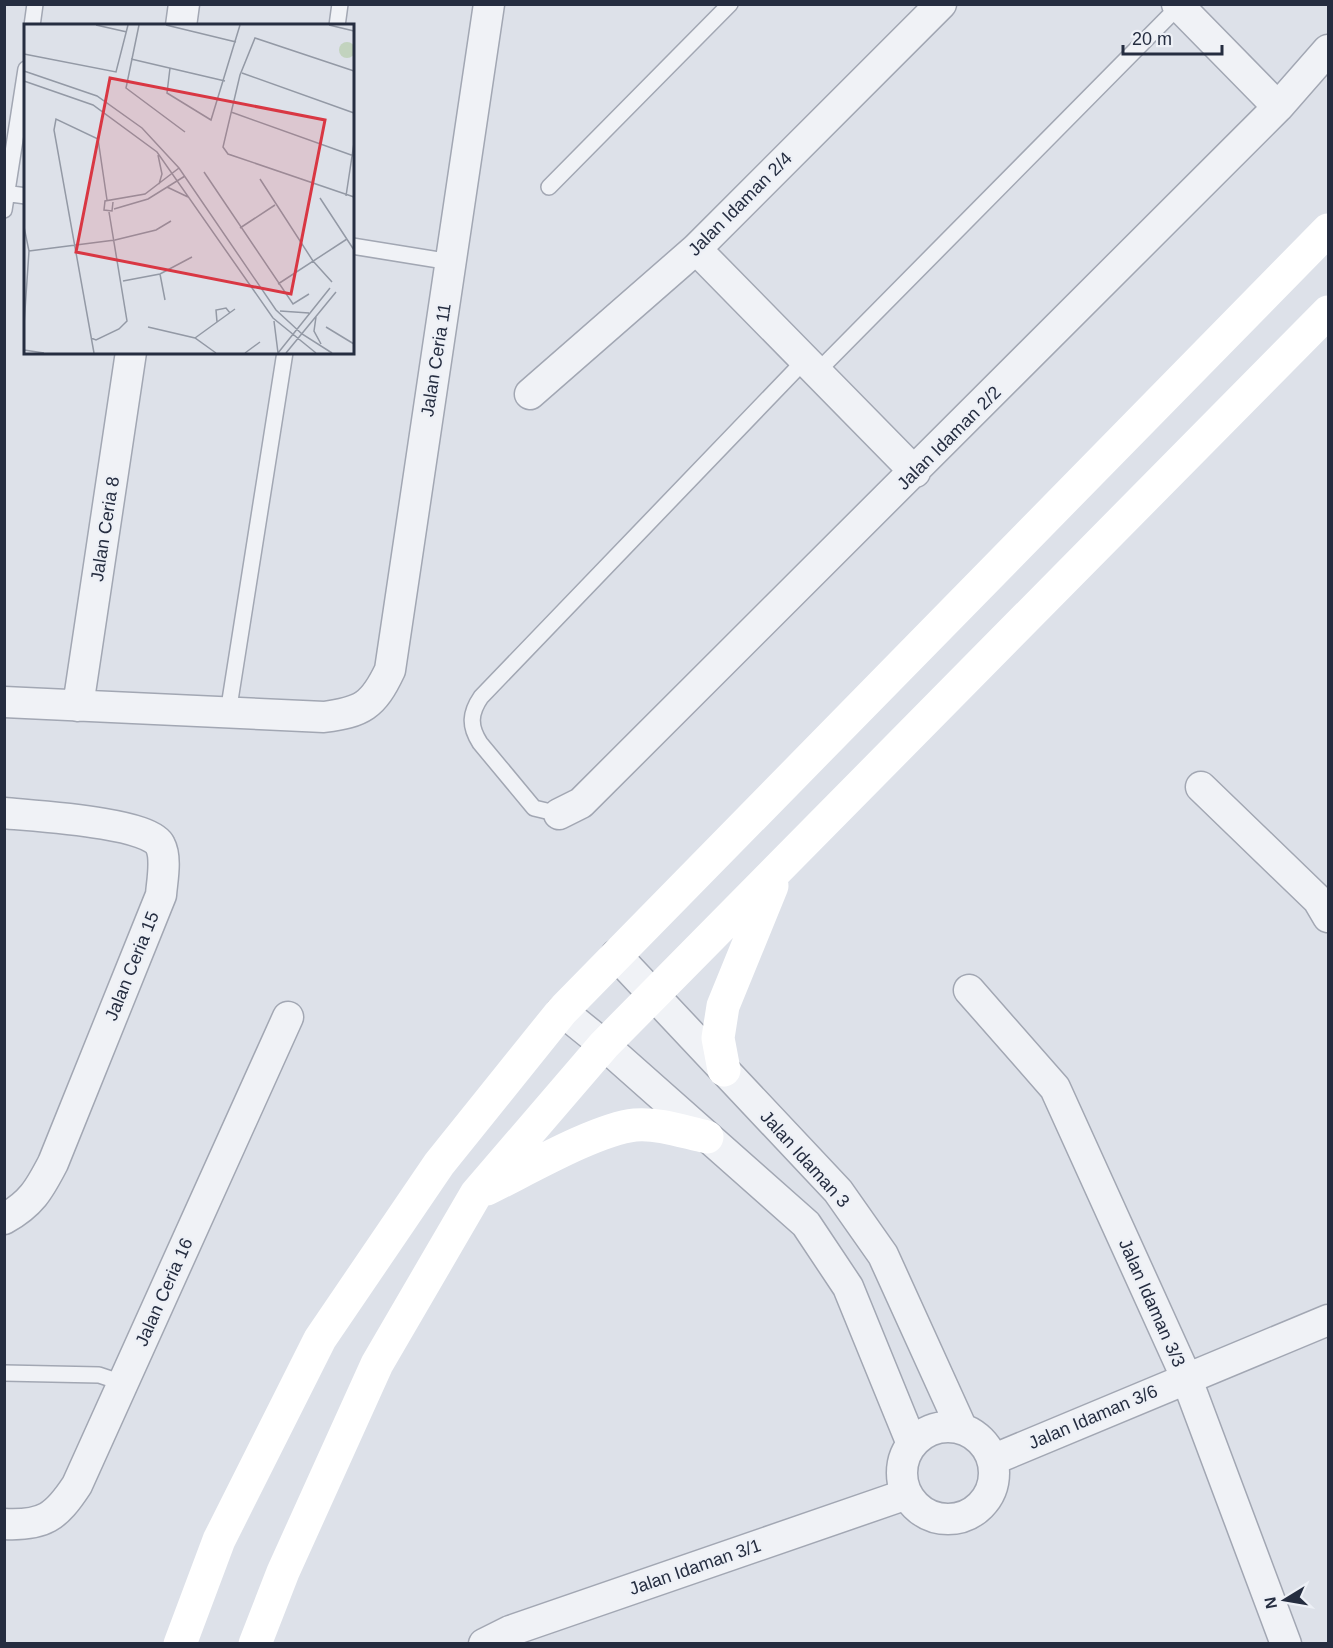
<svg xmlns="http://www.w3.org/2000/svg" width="1333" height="1648" viewBox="0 0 1333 1648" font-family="Helvetica,sans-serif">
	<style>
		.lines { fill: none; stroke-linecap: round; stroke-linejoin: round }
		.lane-casing { stroke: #a2a7b3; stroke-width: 18 }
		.street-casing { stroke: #a2a7b3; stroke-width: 33 }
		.lane { stroke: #f0f2f6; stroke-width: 15 }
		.street { stroke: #f0f2f6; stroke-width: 30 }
		.secondary { stroke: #fff; stroke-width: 33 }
		.labels { text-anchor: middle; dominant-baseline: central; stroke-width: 4.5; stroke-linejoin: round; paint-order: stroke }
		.street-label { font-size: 18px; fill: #252d40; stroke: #edf0f6 }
		.inset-road { fill: none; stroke: #9399a5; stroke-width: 1.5 }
		.view { fill: #d93743; fill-opacity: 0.15; stroke: #d93743; stroke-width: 3 }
		.inset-edge { fill: none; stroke: #252d40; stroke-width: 3 }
	</style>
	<rect width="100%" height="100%" fill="#dde1e9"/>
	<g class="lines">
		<g class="lane-casing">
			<path id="lane" d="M 32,26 L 35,4
				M 337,26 L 340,4
				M 549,187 L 730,4
				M 4,193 L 26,196
				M 4,210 L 26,69
				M 352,246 L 451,262
				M 818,371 L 1181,4
				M 228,713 L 285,352
				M 559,814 L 534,808 L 480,743 C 469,726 470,713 481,697 L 806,359
				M 4,1373 L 99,1375 L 123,1383"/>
		</g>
		<g class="street-casing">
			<path id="street" d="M 1177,4 L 1278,107
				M 181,26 L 184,4
				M 696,249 L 915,472
				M 530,394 L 696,249 L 941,4
				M 4,702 L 324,717 C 362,712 373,706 390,670 L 489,4
				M 78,706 L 131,352
				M 1201,787 L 1318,900 L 1328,917
				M 4,813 C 32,816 149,822 160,845 C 167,858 162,881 161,895 L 53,1163 C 39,1190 31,1204 4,1219
				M 559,814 L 581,803 L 1278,107 L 1328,50
				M 616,955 L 838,1191 L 883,1255 L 962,1429
				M 969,990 L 1055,1088 L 1186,1377 L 1286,1644
				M 562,1011 L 604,1045 L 806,1224 L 848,1287 L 912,1444
				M902 1473a46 46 0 1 1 92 0a46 46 0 1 1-92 0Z
				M 992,1460 L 1328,1320
				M 4,1524 C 44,1526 56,1517 77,1485 L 288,1017
				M 484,1644 L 510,1631 L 907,1494"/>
		</g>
		<use href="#lane" class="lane"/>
		<use href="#street" class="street"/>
		<path class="secondary" d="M 724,1070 L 718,1038 L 723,1006 L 772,886
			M 487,1189 C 524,1171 596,1129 635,1125 C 659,1123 684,1132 707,1137
			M 180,1644 L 219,1540 L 320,1339 L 439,1164 L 562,1011 L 1328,230
			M 255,1644 L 283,1572 L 377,1364 L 476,1194 L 604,1045 L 1328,312"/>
	</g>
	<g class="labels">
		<g class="street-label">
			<text transform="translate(740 204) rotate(-45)">Jalan Idaman 2/4</text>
			<text transform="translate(436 360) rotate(-81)">Jalan Ceria 11</text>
			<text transform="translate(949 438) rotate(-45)">Jalan Idaman 2/2</text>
			<text transform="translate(105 529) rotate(-81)">Jalan Ceria 8</text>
			<text transform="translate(132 966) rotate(-68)">Jalan Ceria 15</text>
			<text transform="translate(805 1159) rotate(48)">Jalan Idaman 3</text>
			<text transform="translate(164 1292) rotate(-66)">Jalan Ceria 16</text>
			<text transform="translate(1152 1303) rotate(66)">Jalan Idaman 3/3</text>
			<text transform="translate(1093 1417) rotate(-23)">Jalan Idaman 3/6</text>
			<text transform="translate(695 1567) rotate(-19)">Jalan Idaman 3/1</text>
		</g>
	</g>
	<g transform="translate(24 24)">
		<rect width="330" height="330" fill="#dde1e9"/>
		<path d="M315 26a8 8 0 1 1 16 0a8 8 0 1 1-16 0Z" fill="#c2d3be"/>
		<path class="inset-road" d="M 72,1 L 103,8M 115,1 L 102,64 L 161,108M 142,1 L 212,18M 305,1 L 330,7M 0,30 L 92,48 L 104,1M 107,35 L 201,57M 146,44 L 143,69 L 187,96 L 216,1M 0,47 L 73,72 L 118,104 L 155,144 L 252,286 L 278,310 L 308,329M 330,47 L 231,14 L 216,51 L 199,123 L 204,130 L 330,173M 218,49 L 330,89M 0,57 L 69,81 L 133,128 L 249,294 L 292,329M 207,88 L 330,132M 134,131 L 138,150 L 135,160M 180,148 L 269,280 L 285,270M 236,155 L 289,237 L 308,258M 143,163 L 164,173M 322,172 L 330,119M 296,174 L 330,226M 89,178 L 88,187 L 80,186 L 81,177 L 121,170 L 155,144M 90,185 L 124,175 L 161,152M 0,203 L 5,227 L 0,301M 216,204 L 251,181M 5,227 L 91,216 L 132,206 L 147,197M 136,250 L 141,276M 99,257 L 136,250 L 168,233M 254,260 L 323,215M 256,287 L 285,289M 292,293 L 290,307 L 297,320M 250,297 L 254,329M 193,298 L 192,286 L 202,284 L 206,289M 124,303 L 171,314 L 192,329M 302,303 L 330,320M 67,314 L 72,316 L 95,305 L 103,297 L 85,188M 171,314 L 211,285M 0,326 L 20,329M 70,329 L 30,106 L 32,95 L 74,115 L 83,176M 221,329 L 236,318M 254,329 L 306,264M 262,329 L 312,268"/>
		<path class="view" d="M 86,54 L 301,96 L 267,270 L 52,228 Z"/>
		<rect width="330" height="330" class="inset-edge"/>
	</g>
	<rect width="1333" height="1648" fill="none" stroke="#252d40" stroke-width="12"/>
	<g transform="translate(1285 1600) rotate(259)" stroke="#edf0f6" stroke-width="4.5" paint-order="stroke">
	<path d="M0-4.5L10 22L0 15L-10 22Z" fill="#252d40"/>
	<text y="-9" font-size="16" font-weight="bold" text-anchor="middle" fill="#252d40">N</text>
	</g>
	<path d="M1123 45v9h99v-9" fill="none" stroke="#252d40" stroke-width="3"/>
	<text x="1132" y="45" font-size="18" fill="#252d40" stroke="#edf0f6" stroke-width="4.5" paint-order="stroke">20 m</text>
</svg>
